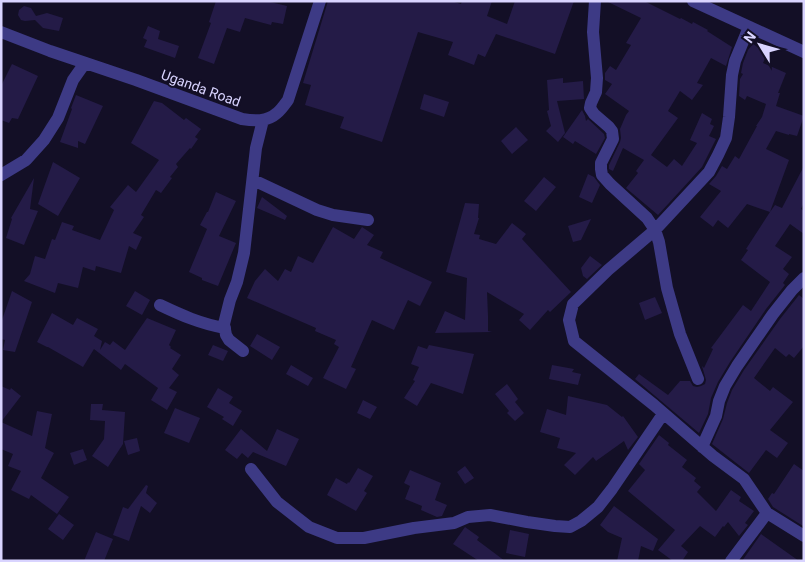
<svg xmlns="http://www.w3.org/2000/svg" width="805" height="562" viewBox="0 0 805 562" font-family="Roboto,sans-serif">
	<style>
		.building { fill: #241b47 }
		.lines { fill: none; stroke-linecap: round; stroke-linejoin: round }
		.street { stroke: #3d3a85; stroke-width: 12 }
		.labels { text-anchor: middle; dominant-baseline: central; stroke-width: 4; stroke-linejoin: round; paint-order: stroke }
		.street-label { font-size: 14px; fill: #d9d4ff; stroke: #130f26 }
	</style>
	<rect width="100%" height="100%" fill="#130f26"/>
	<path class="building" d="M 216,1 L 266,1 L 287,6 L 283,24 L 272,22 L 271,25 L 245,18 L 240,32 L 227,28 L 214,64 L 198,58 L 211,23 L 209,22 Z
		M 328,1 L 451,1 L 461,4 L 462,1 L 492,1 L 487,16 L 507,24 L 515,1 L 574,1 L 555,54 L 496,34 L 485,57 L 478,54 L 474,65 L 448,55 L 453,42 L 418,32 L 382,142 L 340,128 L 344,117 L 305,105 L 311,85 L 303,83 Z
		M 606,1 L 644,1 L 680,19 L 681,18 L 692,24 L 693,22 L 708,30 L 707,31 L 732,47 L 726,66 L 711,58 L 697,83 L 703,85 L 692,100 L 680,91 L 668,111 L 678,118 L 651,155 L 667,167 L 674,159 L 682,166 L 697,143 L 690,140 L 702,113 L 712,119 L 710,124 L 714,126 L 709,136 L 716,139 L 702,167 L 658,215 L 626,188 L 638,173 L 636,171 L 644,160 L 623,148 L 613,171 L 609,169 L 609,165 L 620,142 L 621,138 L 620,129 L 626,115 L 629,111 L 605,94 L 612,84 L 605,80 L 605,73 L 610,66 L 616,70 L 631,45 L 626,43 L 641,18 Z
		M 24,6 L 31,8 L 36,16 L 47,13 L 63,18 L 59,31 L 43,28 L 35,20 L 25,21 L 21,20 L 18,15 L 19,10 Z
		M 148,26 L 160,31 L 158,39 L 179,46 L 175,58 L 144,47 L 147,40 L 143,38 Z
		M 753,44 L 767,54 L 763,63 L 786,73 L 778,93 L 780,93 L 776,106 L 804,116 L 797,136 L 789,134 L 789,135 L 776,131 L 766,149 L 789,160 L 770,212 L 775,205 L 782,208 L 804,166 L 804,202 L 801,209 L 804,211 L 804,234 L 790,224 L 775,246 L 792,257 L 783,269 L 789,274 L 783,283 L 785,285 L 766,309 L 730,362 L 718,382 L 711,398 L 708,414 L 699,433 L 635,379 L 639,374 L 668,395 L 680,381 L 690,381 L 693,386 L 697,387 L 701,386 L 705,384 L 706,380 L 702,366 L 704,368 L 713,349 L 711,348 L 743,305 L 751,311 L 770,282 L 741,260 L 748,250 L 746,249 L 770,212 L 747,204 L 728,228 L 718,220 L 713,227 L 700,217 L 721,191 L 709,184 L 716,176 L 722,166 L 727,169 L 735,156 L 739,159 L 757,126 L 756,126 L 762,117 L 766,104 L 747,96 L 745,100 L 739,96 L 740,79 L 743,74 L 741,73 L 743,63 L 748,50 Z
		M 12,64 L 38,76 L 18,119 L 12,118 L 9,123 L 1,120 L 1,86 Z
		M 563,78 L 563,83 L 583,81 L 584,99 L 557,101 L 565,133 L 558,142 L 546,131 L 551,126 L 547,111 L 549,110 L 547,80 Z
		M 424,94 L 449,102 L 444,117 L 420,109 Z
		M 76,95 L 103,106 L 85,144 L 78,141 L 78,148 L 60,142 L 72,109 L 71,108 Z
		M 154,101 L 162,103 L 184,120 L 186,118 L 201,129 L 195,137 L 198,139 L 191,149 L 190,148 L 176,164 L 178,167 L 170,177 L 172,178 L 161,193 L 156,190 L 141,215 L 144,217 L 133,233 L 142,237 L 136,250 L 129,246 L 121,273 L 96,266 L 95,271 L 83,267 L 78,288 L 58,283 L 55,293 L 24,281 L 30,274 L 35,256 L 45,259 L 52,239 L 55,240 L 62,222 L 74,226 L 72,230 L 100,240 L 114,210 L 110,207 L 128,185 L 136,192 L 159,160 L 131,143 Z
		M 582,110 L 585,116 L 586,121 L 588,119 L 604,134 L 605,138 L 596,154 L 575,141 L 573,144 L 563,137 Z
		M 516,127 L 528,140 L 512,154 L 501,141 Z
		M 53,162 L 80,178 L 58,216 L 38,204 Z
		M 588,174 L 594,177 L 600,185 L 592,203 L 579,197 Z
		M 544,177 L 556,187 L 536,211 L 524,201 Z
		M 34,178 L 30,209 L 38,211 L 24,245 L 6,238 L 12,219 L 11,218 Z
		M 216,192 L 236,201 L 219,236 L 236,243 L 218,286 L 202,280 L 202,278 L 189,272 L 207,229 L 200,225 L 207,212 L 208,212 Z
		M 262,197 L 287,216 L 285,220 L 257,208 Z
		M 465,203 L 479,204 L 478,218 L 479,218 L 474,234 L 480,235 L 479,239 L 496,244 L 512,223 L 526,234 L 522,239 L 571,292 L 550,312 L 548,310 L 530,330 L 519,320 L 524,314 L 487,292 L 488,316 L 488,331 L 492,332 L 435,333 L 445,311 L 465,320 L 467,278 L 446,272 Z
		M 591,219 L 581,240 L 573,242 L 568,226 Z
		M 333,227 L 354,239 L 362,227 L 374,235 L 367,245 L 383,252 L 380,258 L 432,282 L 420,306 L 408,300 L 394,330 L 372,320 L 351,367 L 356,369 L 346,389 L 323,378 L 339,347 L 334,344 L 336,340 L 315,331 L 316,328 L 247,298 L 255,281 L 265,269 L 278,281 L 285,269 L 291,272 L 298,256 L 313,263 Z
		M 590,256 L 602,265 L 587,279 L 583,276 L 581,268 Z
		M 12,291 L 32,302 L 15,352 L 3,350 L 5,340 L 1,339 L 1,323 Z
		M 135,291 L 150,300 L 142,315 L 126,306 Z
		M 799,295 L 804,299 L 804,346 L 794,358 L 789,354 L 786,357 L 775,348 L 754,378 L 770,391 L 773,387 L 793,402 L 770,430 L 788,443 L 777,458 L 766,450 L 749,473 L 712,444 L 723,419 L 727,403 L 732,390 L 744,370 L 780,319 Z
		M 655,297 L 662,313 L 645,320 L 639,303 Z
		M 52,313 L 73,325 L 77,318 L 98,329 L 94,336 L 102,341 L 100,350 L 105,342 L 110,345 L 113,341 L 125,350 L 147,318 L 176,330 L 169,345 L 171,347 L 170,348 L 181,355 L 172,369 L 179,375 L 169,388 L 177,392 L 167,410 L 151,400 L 158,388 L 125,364 L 121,370 L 94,349 L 83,367 L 48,347 L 47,347 L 37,342 Z
		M 257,334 L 280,347 L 272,360 L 250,346 Z
		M 213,345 L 228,351 L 223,361 L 208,355 Z
		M 429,345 L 474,354 L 463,394 L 431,383 L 417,406 L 404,398 L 415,381 L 413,380 L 419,367 L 411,364 L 418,346 L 427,349 Z
		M 291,365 L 313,378 L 308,386 L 286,374 Z
		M 552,365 L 574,369 L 572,372 L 581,374 L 578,385 L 549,379 Z
		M 507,384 L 518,399 L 515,402 L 524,413 L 515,421 L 507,413 L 509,411 L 495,394 Z
		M 1,386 L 10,390 L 11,388 L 21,396 L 1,422 Z
		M 218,388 L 233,397 L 229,403 L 242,411 L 233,426 L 222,419 L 224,417 L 207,407 Z
		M 568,396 L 607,405 L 622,417 L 623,416 L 638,437 L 628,450 L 624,441 L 596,461 L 593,457 L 575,475 L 564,465 L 576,453 L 557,448 L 560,438 L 540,432 L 547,409 L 566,415 Z
		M 363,400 L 377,407 L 370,419 L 357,413 Z
		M 91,404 L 103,404 L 102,410 L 125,412 L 123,444 L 108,467 L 92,456 L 104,439 L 105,421 L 90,420 Z
		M 175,408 L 200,418 L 189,443 L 164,433 Z
		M 37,411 L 52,414 L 45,448 L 54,453 L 41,478 L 69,497 L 57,514 L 31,495 L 29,499 L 11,490 L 21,471 L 8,466 L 13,454 L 1,449 L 1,422 L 32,436 Z
		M 241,429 L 267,451 L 277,429 L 299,439 L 286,466 L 253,452 L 248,458 L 242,453 L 237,459 L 225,450 Z
		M 659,435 L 669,443 L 668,445 L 687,460 L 682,467 L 696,478 L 694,481 L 701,487 L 697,492 L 716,511 L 731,490 L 741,497 L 739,501 L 754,511 L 745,523 L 748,525 L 739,536 L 728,522 L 724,527 L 723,526 L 715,537 L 700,526 L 681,546 L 688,552 L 682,561 L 673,561 L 658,550 L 675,530 L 628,491 L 645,470 L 639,464 Z
		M 137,438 L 140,451 L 128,455 L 124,441 Z
		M 83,449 L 87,460 L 74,465 L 70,453 Z
		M 794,464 L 804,471 L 804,524 L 803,526 L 773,507 L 768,499 L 772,493 L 774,494 Z
		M 465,466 L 474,478 L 465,484 L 457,472 Z
		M 358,468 L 373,476 L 364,491 L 367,493 L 356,511 L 327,495 L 336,478 L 347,484 L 348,482 L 349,483 Z
		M 410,470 L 441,483 L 435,500 L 447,505 L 442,516 L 437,517 L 421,510 L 422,506 L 405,499 L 410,486 L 404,483 Z
		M 146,485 L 148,486 L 146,493 L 157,503 L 150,513 L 141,506 L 129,541 L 113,535 L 123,507 L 128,509 Z
		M 614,506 L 658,539 L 653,551 L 641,546 L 638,561 L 617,561 L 622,538 L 608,532 L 600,525 Z
		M 59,514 L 74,525 L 63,540 L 48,529 Z
		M 465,527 L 479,537 L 477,540 L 505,561 L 479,561 L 453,544 Z
		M 510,530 L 529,534 L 525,557 L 506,553 Z
		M 96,532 L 113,539 L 104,561 L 84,561 Z
		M 761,534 L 799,561 L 742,561 Z"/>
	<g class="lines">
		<path class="street" d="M 595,1 L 593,32 L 597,78 L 596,92 L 591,103 L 590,108 L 594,114 L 609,127 L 612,131 L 613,139 L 601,163 L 601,169 L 602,175 L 610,184 L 647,218 L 655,230 L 659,242 L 667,288 L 680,334 L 698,379
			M 693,1 L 804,52
			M 749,27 L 735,61 L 732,75 L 729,117 L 726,138 L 718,155 L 709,172 L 655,230 L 608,270 L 573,304 L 569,320 L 574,341 L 654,405 L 713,456 L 744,479 L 767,513 L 804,536
			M 1,32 L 50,51 L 136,80 L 242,119 C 254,121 267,122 277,113 C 281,110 285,104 288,100 L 320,1
			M 1,175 L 26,160 L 44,140 L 58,118 L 73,80 L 85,63
			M 253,180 L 317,210 L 333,215 L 368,220
			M 160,305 C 181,315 201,324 225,328
			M 243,351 L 229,340 L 226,335 L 224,324 L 230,300 L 237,282 L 244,253 L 256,148 L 263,120
			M 702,447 L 716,416 L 719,401 L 725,386 L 737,366 L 773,314 L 792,290 L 804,278
			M 251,469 L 277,502 L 309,527 L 337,538 L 364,538 L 414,528 L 454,523 L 468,517 L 490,515 L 527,522 L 555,526 L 570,527 L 581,521 L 598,507 L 612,489 L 663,414
			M 731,561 L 767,513"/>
	</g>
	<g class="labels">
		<g class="street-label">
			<text transform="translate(201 88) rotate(20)">Uganda Road</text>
		</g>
	</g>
	<rect width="805" height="562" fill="none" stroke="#d9d4ff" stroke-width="5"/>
	<g transform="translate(760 45) rotate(307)" stroke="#130f26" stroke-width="4" paint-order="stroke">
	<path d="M0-4L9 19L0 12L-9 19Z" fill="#d9d4ff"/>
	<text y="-8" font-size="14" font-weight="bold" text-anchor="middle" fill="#d9d4ff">N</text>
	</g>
</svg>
